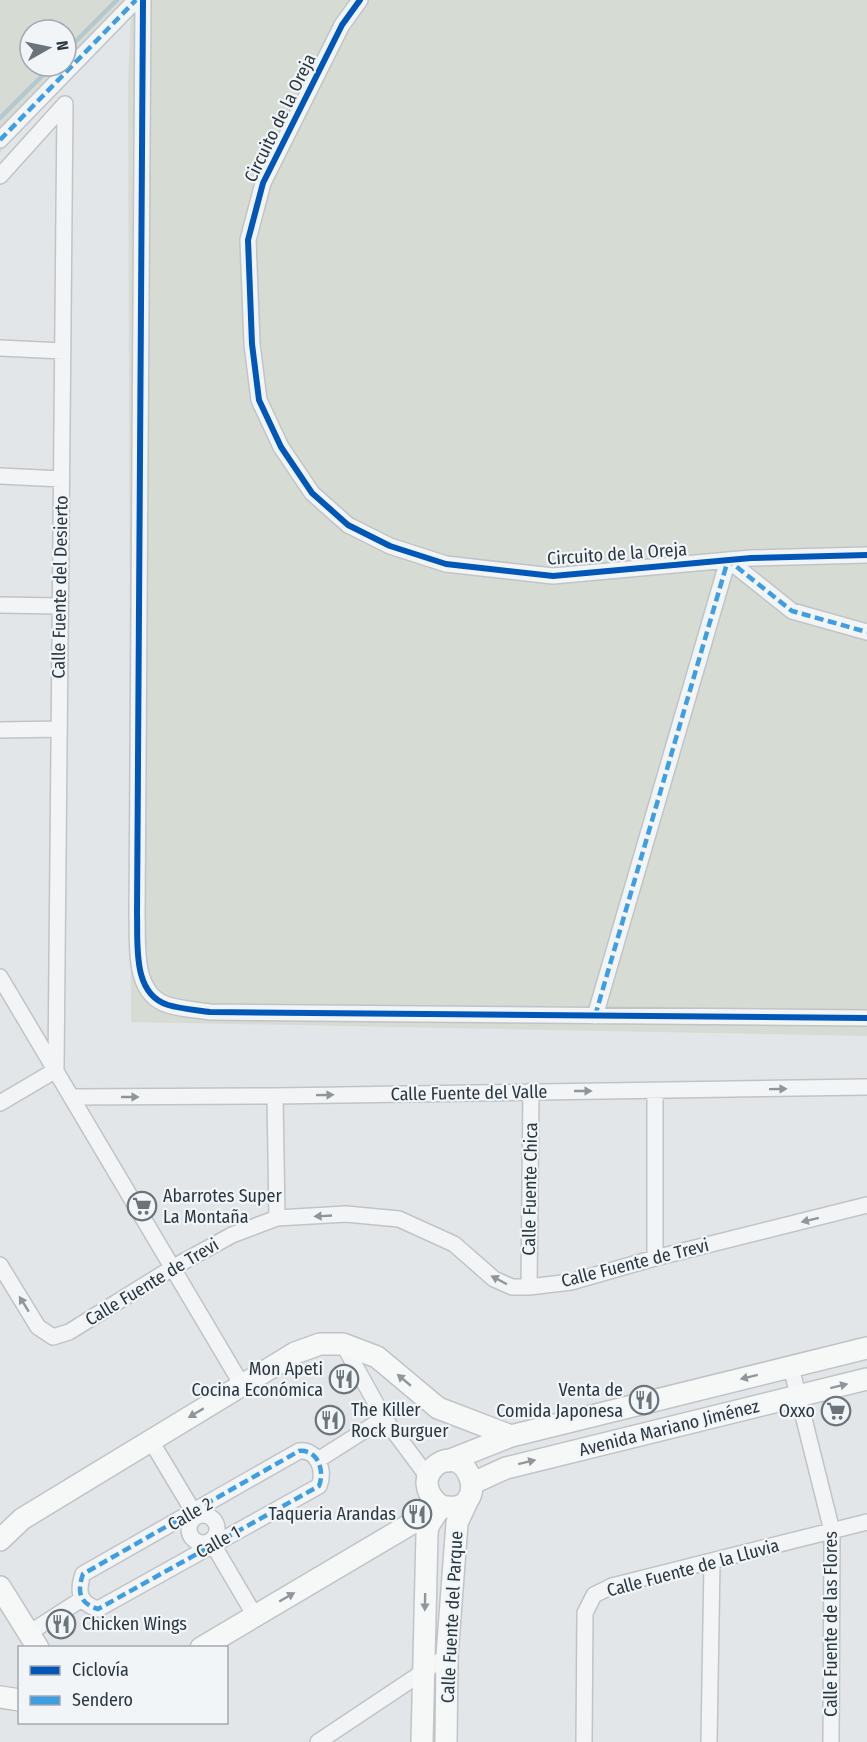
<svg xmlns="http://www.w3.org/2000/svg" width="867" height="1742" viewBox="0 0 867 1742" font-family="'Fira Sans Condensed',sans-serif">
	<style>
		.green { fill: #d6dbd4; fill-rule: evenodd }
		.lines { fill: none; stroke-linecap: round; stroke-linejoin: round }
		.stream { stroke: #b4c8d0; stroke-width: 4.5 }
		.street-casing { stroke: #c1c4c6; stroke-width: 18 }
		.secondary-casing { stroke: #c1c4c6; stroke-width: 24 }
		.street { stroke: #f2f4f5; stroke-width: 15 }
		.secondary { stroke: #f6f7f7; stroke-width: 21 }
		.quiet { stroke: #3d9ee3; stroke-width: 4.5; stroke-dasharray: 9 4.5; stroke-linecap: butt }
		.cycleway-casing { stroke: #f1f5f7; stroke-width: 10 }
		.cycleway { stroke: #0057b8; stroke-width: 6 }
		.oneway { fill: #8e969a }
		.oneway2 { fill: #90979c }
		.labels { text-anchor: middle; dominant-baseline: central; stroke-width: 4.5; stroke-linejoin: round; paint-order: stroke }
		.street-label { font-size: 18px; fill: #2b3740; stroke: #f1f5f7 }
		.poi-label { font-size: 18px; fill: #2b3740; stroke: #f1f5f7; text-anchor: end }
	</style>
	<rect width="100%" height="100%" fill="#e3e6e8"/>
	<path class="green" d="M 0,0 L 867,0 L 867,1036 L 131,1022 L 128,83 L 131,12 L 0,153 ZM 30,30 L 66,30 L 66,66 L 30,66 Z"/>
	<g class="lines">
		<path class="stream" d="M 66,51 L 117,0
			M 0,118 L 52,66"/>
		<g class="street-casing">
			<path id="street" d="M 143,0 L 137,914 C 138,944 132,994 168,1005 C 181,1009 197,1010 210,1012 L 867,1018
				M 360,0 L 342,25 L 263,183 L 248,240 L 252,344 L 259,400 L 281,447 L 312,493 L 348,525 L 390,546 L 446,564 L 553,576 L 751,558 L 867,555
				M 0,140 L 136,0
				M 0,176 L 65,104
				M 0,348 L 63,351
				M 0,476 L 61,479
				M 0,605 L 60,606
				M 0,730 L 59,729
				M 0,977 L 242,1385
				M 595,1016 L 728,560 L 792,611 L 867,632
				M 275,1096 L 277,1218
				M 72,1097 L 275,1096 L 867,1087
				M 0,1103 L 56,1070 L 65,104
				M 655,1258 L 655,1092
				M 0,1265 L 38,1327 L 53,1337 L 69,1332 L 172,1268 L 232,1235 L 277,1218 L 346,1214 L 399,1219 L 454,1244 L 494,1279 L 512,1287 L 529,1287 L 571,1282 L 655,1258 L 867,1205
				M 529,1287 L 531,1091
				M 343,1344 L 384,1418 L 428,1477
				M 791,1367 L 832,1531 L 831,1742
				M 151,1441 L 196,1516
				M 299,1451 C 318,1449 325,1471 319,1486 L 98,1609 C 79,1603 77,1592 83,1574 Z
				M 318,1460 L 384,1418
				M189 1529a14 14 0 1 1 28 0a14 14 0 1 1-28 0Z
				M 211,1541 L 255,1616
				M 29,1633 L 82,1599
				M 318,1742 L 447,1656
				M 584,1742 L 585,1613 L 594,1595 L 612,1586 L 867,1522
				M 709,1742 L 712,1562"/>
		</g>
		<g class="secondary-casing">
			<path id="secondary" d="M 448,1461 L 511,1436 L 867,1348
				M 473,1483 L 506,1468 L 867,1379
				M 0,1540 L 22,1519 L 295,1353 L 320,1344 L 343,1344 L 377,1357 L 438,1408 L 511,1436
				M 0,1587 L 38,1648
				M 201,1648 L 441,1506 C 494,1518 469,1436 434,1467 C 421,1480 428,1497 441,1506
				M 0,1697 L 20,1700
				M 422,1742 L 427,1534 L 428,1526 L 441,1506
				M 446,1742 L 447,1656 L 457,1523 L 469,1497"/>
		</g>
		<use href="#street" class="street"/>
		<use href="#secondary" class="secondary"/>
		<path class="quiet" d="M 0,140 L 136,0
			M 595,1016 L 728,560 L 792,611 L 867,632
			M 299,1451 C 318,1449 325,1471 319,1486 L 98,1609 C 79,1603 77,1592 83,1574 Z"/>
		<g class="cycleway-casing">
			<path id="cycleway" d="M 143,0 L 137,914 C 138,944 132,994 168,1005 C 181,1009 197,1010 210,1012 L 867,1018
				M 360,0 L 342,25 L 263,183 L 248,240 L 252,344 L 259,400 L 281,447 L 312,493 L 348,525 L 390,546 L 446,564 L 553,576 L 751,558 L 867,555"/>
		</g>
		<use href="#cycleway" class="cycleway"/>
	</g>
	<defs><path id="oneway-solid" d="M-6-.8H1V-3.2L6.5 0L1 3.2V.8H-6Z" transform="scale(1.5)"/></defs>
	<g class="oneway">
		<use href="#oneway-solid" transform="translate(778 1089) rotate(-1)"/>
		<use href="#oneway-solid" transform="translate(583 1091)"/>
		<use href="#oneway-solid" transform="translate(325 1095) rotate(-1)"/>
		<use href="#oneway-solid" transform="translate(130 1097)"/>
		<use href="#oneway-solid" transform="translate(323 1216) rotate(177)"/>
		<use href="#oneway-solid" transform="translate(810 1220) rotate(166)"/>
		<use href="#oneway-solid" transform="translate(499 1280) rotate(-152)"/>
		<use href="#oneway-solid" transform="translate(24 1304) rotate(-122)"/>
	</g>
	<g class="oneway2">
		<use href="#oneway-solid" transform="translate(749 1377) rotate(166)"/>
		<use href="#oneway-solid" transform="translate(404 1380) rotate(-140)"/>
		<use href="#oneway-solid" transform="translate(839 1386) rotate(-14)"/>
		<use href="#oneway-solid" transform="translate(196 1413) rotate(149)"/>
		<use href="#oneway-solid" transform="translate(527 1462) rotate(-14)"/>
		<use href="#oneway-solid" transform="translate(287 1597) rotate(-30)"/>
		<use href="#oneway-solid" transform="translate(425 1602) rotate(91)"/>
	</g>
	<defs>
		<g id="supermarket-ring" transform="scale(1.5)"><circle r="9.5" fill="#f1f5f7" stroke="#6b747b" stroke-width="1.5"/><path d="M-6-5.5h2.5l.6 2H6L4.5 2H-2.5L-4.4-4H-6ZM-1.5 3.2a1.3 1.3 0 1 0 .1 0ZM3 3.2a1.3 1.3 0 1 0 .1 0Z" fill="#6b747b"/></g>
		<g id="restaurant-ring" transform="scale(1.5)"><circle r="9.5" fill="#f1f5f7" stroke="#6b747b" stroke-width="1.5"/><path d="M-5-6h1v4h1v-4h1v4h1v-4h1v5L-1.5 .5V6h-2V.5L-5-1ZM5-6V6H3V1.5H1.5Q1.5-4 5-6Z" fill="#6b747b"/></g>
	</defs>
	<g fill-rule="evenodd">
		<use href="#supermarket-ring" x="142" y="1206"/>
		<use href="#restaurant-ring" x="344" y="1379"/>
		<use href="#restaurant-ring" x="644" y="1400"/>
		<use href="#supermarket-ring" x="836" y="1411"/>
		<use href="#restaurant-ring" x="330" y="1420"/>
		<use href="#restaurant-ring" x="417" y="1514"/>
		<use href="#restaurant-ring" x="61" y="1624"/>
	</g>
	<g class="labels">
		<g class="street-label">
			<text transform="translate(280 118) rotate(-64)">Circuito de la Oreja</text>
			<text transform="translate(617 554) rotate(-4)">Circuito de la Oreja</text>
			<text transform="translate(60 587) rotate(-89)">Calle Fuente del Desierto</text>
			<text transform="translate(469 1093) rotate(-1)">Calle Fuente del Valle</text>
			<text transform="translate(530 1189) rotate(-89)">Calle Fuente Chica</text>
			<text transform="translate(635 1263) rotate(-14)">Calle Fuente de Trevi</text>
			<text transform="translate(152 1282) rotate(-31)">Calle Fuente de Trevi</text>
			<text transform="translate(669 1428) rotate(-14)">Avenida Mariano Jiménez</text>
			<text transform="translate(190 1514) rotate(-30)">Calle 2</text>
			<text transform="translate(218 1542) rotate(-29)">Calle 1</text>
			<text transform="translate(693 1568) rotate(-15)">Calle Fuente de la Lluvia</text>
			<text transform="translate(452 1617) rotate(-87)">Calle Fuente del Parque</text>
			<text transform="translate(831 1624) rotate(-90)">Calle Fuente de las Flores</text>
		</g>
		<g class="poi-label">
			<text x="163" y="1196" text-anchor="start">Abarrotes Super<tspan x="163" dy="21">La Montaña</tspan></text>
			<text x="323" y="1369">Mon Apeti<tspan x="323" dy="21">Cocina Económica</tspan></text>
			<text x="623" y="1390">Venta de<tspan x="623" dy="21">Comida Japonesa</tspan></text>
			<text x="351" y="1410" text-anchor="start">The Killer<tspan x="351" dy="21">Rock Burguer</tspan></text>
			<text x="815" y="1411">Oxxo</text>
			<text x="396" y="1514">Taqueria Arandas</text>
			<text x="82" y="1624" text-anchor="start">Chicken Wings</text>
		</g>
	</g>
	<rect x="18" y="1646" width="210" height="78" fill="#f1f5f7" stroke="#a2a9ae" stroke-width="1.5"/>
	<rect x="30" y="1666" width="30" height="9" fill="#0057b8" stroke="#a2a9ae" stroke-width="1.5"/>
	<text x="72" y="1676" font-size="18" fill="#2b3740">Ciclovía</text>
	<rect x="30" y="1696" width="30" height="9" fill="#3d9ee3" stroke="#a2a9ae" stroke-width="1.5"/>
	<text x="72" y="1706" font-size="18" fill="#2b3740">Sendero</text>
	<g transform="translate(48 48) rotate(81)"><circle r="28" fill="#f1f5f7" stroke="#a2a9ae" stroke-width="1.5"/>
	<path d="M0-4.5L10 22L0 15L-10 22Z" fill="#6b747b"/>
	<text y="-9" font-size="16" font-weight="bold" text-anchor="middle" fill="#2b3740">N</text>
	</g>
</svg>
